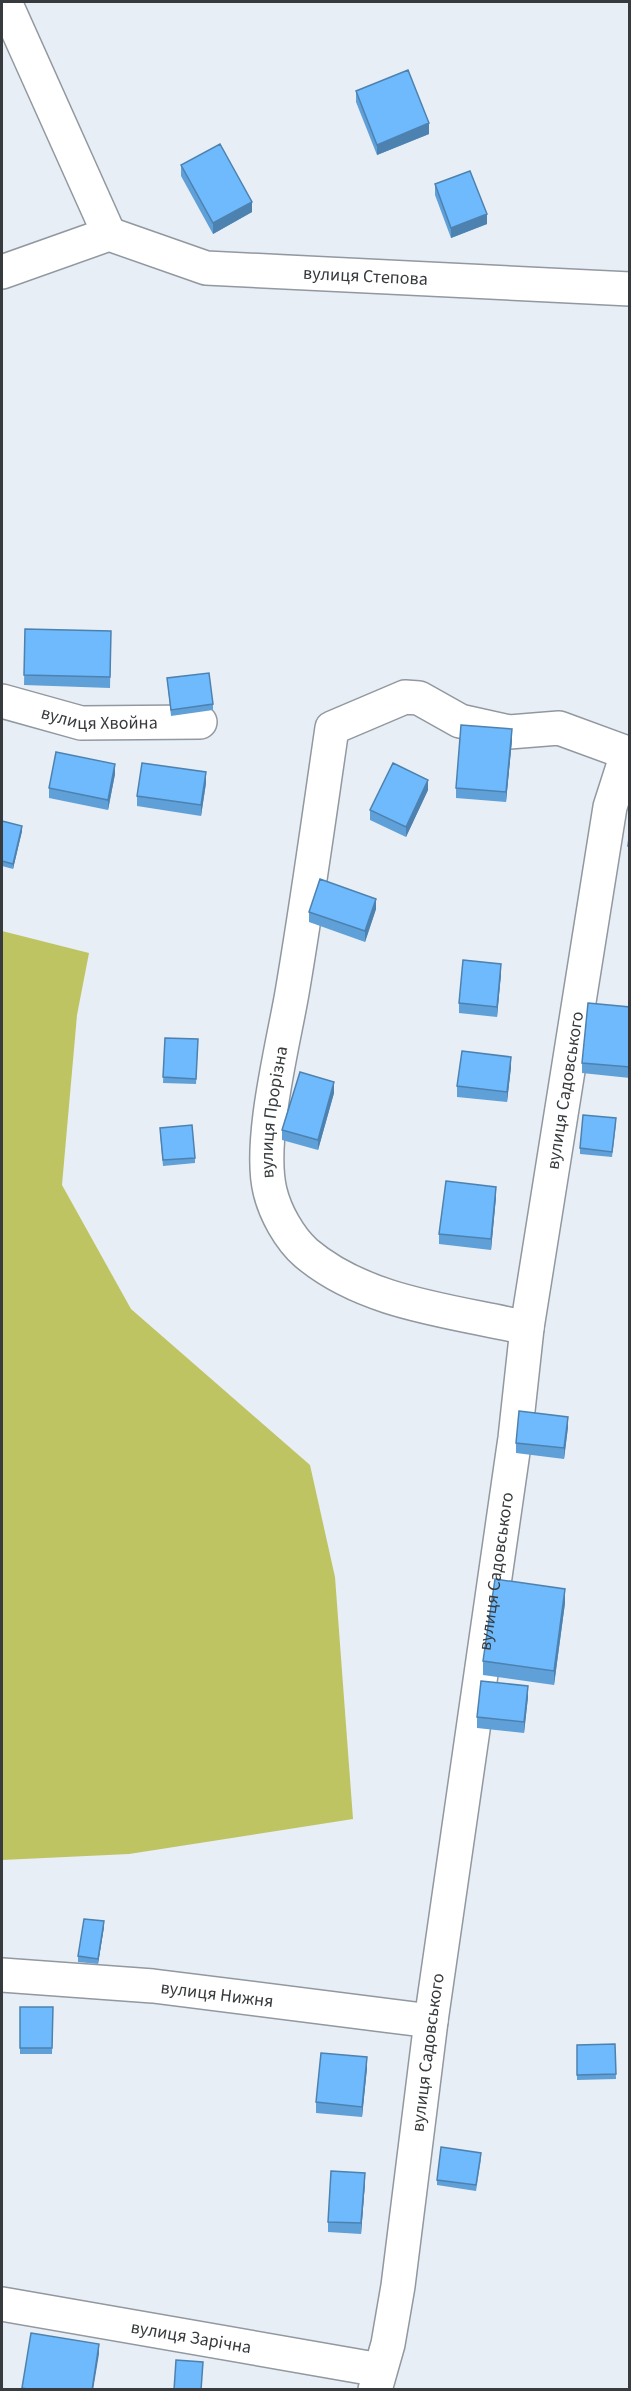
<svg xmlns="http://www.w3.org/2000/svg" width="631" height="2391" viewBox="0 0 631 2391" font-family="'Source Sans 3',sans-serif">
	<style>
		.forest { fill: #bfc462 }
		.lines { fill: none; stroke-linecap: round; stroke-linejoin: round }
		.street-casing { stroke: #92989f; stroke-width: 36 }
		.street { stroke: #fff; stroke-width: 33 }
		.wall { fill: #5fa0d9 }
		.shaded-wall { fill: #4d82b0 }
		.building { fill: #6ebafc; stroke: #4d82b0; stroke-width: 1.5 }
		.labels { text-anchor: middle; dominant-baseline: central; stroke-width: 4.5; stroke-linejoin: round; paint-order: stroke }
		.street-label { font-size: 18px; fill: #383b3d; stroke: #e7eef5 }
	</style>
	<rect width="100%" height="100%" fill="#e7eef5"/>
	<path class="forest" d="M 2,931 L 89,953 L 77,1015 L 62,1185 L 131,1309 L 310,1465 L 335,1577 L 353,1819 L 129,1854 L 2,1860 Z"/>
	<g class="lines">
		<g class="street-casing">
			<g id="street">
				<path d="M 5,2 L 109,234"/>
				<path id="s1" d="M 2,272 L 109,234 L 206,268 L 630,289"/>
				<path id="s2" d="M 2,701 L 81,723 L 200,722"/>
				<path id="s3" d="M 527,1328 C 454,1311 366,1304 306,1253 C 289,1238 275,1212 270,1191 C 258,1142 283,1045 292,993 C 307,905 319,817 332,728 L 405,697 L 419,698 L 460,721 L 509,732 L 559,728 L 630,754"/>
				<path id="s4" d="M 2,1975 L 153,1986 L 431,2021"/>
				<path id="s5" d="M 2,2304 L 380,2370"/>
				<path id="s6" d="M 375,2390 L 388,2344 L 398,2286 L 431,2021 L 515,1438 L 527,1328 L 610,807 L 627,754"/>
			</g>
		</g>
		<use href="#street" class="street"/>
	</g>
	<path class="wall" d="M 356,91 L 429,134 L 377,155 L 356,102 Z
		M 181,165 L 252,212 L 213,234 L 181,176 Z
		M 435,184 L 487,224 L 451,238 L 435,195 Z
		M 25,629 L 111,641 L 110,688 L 24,685 Z
		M 167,678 L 213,704 L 213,710 L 171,716 Z
		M 512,740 L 506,802 L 456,798 L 456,788 Z
		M 115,774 L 108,810 L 49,798 L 49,788 Z
		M 206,783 L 201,816 L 137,806 L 137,796 Z
		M 428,790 L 406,837 L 370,820 L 370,810 Z
		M 2,821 L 22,831 L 13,869 L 2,866 Z
		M 630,830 L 630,856 L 628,856 Z
		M 376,909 L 365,942 L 309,922 L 309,912 Z
		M 501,974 L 497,1017 L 459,1013 L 459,1003 Z
		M 630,1007 L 630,1078 L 582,1073 L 582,1063 Z
		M 165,1038 L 198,1039 L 196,1084 L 163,1083 Z
		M 511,1067 L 507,1102 L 457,1097 L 457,1086 Z
		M 334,1093 L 318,1150 L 282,1140 L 282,1130 Z
		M 616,1124 L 612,1157 L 580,1154 L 580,1148 Z
		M 160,1133 L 195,1158 L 195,1163 L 163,1166 Z
		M 496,1197 L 491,1250 L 439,1244 L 439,1234 Z
		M 568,1427 L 564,1459 L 516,1453 L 516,1443 Z
		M 565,1603 L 554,1685 L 483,1675 L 483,1661 Z
		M 528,1697 L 524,1733 L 477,1728 L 477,1717 Z
		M 104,1927 L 98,1964 L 78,1962 L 78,1956 Z
		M 20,2007 L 53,2007 L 52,2054 L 20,2054 Z
		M 615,2044 L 616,2079 L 577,2080 L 577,2045 Z
		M 367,2068 L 362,2117 L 316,2113 L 316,2102 Z
		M 481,2159 L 476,2191 L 437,2185 L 437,2180 Z
		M 365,2183 L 361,2234 L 328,2232 L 328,2222 Z"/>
	<path class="shaded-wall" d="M 429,123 L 429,134 L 377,155 L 377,145 Z
		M 252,202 L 252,212 L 213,234 L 213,223 Z
		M 487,214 L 487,224 L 451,238 L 451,228 Z
		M 512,729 L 512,740 L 506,802 L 506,792 Z
		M 115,764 L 115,774 L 108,810 L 108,800 Z
		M 206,772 L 206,783 L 201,816 L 201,805 Z
		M 428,780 L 428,790 L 406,837 L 406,827 Z
		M 22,826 L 22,831 L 13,869 L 13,864 Z
		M 376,899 L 376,909 L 365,942 L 365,931 Z
		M 501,964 L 501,974 L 497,1017 L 497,1007 Z
		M 511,1057 L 511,1067 L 507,1102 L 507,1092 Z
		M 334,1082 L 334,1093 L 318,1150 L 318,1140 Z
		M 496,1187 L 496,1197 L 491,1250 L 491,1239 Z
		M 568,1417 L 568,1427 L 564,1459 L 564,1448 Z
		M 565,1589 L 565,1603 L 554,1685 L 554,1671 Z
		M 528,1686 L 528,1697 L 524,1733 L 524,1722 Z
		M 104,1921 L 104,1927 L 98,1964 L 98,1959 Z
		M 367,2057 L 367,2068 L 362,2117 L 362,2107 Z
		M 365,2173 L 365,2183 L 361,2234 L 361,2223 Z
		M 99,2344 L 99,2354 L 93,2390 L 92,2390 Z"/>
	<path class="building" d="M 408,70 L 429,123 L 377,145 L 356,91 Z
		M 220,144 L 252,202 L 213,223 L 181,165 Z
		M 470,171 L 487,214 L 451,228 L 435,184 Z
		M 25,629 L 111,631 L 110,677 L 24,675 Z
		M 209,673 L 213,704 L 171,710 L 167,678 Z
		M 461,725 L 512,729 L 506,792 L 456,788 Z
		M 56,752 L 115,764 L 108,800 L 49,788 Z
		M 142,763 L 206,772 L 201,805 L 137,796 Z
		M 393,763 L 428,780 L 406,827 L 370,810 Z
		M 2,821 L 22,826 L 13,864 L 2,861 Z
		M 630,830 L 630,846 L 628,846 Z
		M 320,879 L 376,899 L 365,931 L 309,912 Z
		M 463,960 L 501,964 L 497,1007 L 459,1003 Z
		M 588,1003 L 630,1007 L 630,1067 L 582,1063 Z
		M 165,1038 L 198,1039 L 196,1079 L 163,1077 Z
		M 462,1051 L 511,1057 L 507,1092 L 457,1086 Z
		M 300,1072 L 334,1082 L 318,1140 L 282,1130 Z
		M 583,1115 L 616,1118 L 612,1152 L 580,1148 Z
		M 192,1125 L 195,1158 L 163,1160 L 160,1128 Z
		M 446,1181 L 496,1187 L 491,1239 L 439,1234 Z
		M 519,1411 L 568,1417 L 564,1448 L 516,1443 Z
		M 495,1579 L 565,1589 L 554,1671 L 483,1661 Z
		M 481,1681 L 528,1686 L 524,1722 L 477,1717 Z
		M 84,1919 L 104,1921 L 98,1959 L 78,1956 Z
		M 20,2007 L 53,2007 L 52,2048 L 20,2048 Z
		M 615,2044 L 616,2074 L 577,2075 L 577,2045 Z
		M 321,2053 L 367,2057 L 362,2107 L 316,2102 Z
		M 441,2147 L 481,2153 L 476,2185 L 437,2180 Z
		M 331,2171 L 365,2173 L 361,2223 L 328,2222 Z
		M 31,2333 L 99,2344 L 92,2390 L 32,2390 L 22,2388 Z
		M 176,2360 L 203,2362 L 201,2390 L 174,2390 Z"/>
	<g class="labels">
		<g class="street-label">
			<text stroke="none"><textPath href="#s1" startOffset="376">вулиця Степова</textPath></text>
			<text stroke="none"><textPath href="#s2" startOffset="100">вулиця Хвойна</textPath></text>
			<text stroke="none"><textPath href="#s6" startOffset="1314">вулиця Садовського</textPath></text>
			<text stroke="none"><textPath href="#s3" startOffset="388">вулиця Прорізна</textPath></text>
			<text stroke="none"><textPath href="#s6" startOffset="828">вулиця Садовського</textPath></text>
			<text stroke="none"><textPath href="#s4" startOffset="216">вулиця Нижня</textPath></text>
			<text stroke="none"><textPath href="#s6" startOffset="342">вулиця Садовського</textPath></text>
			<text stroke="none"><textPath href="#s5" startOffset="192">вулиця Зарічна</textPath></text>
		</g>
	</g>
	<rect width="631" height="2391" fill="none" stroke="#383b3d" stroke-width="6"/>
</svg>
